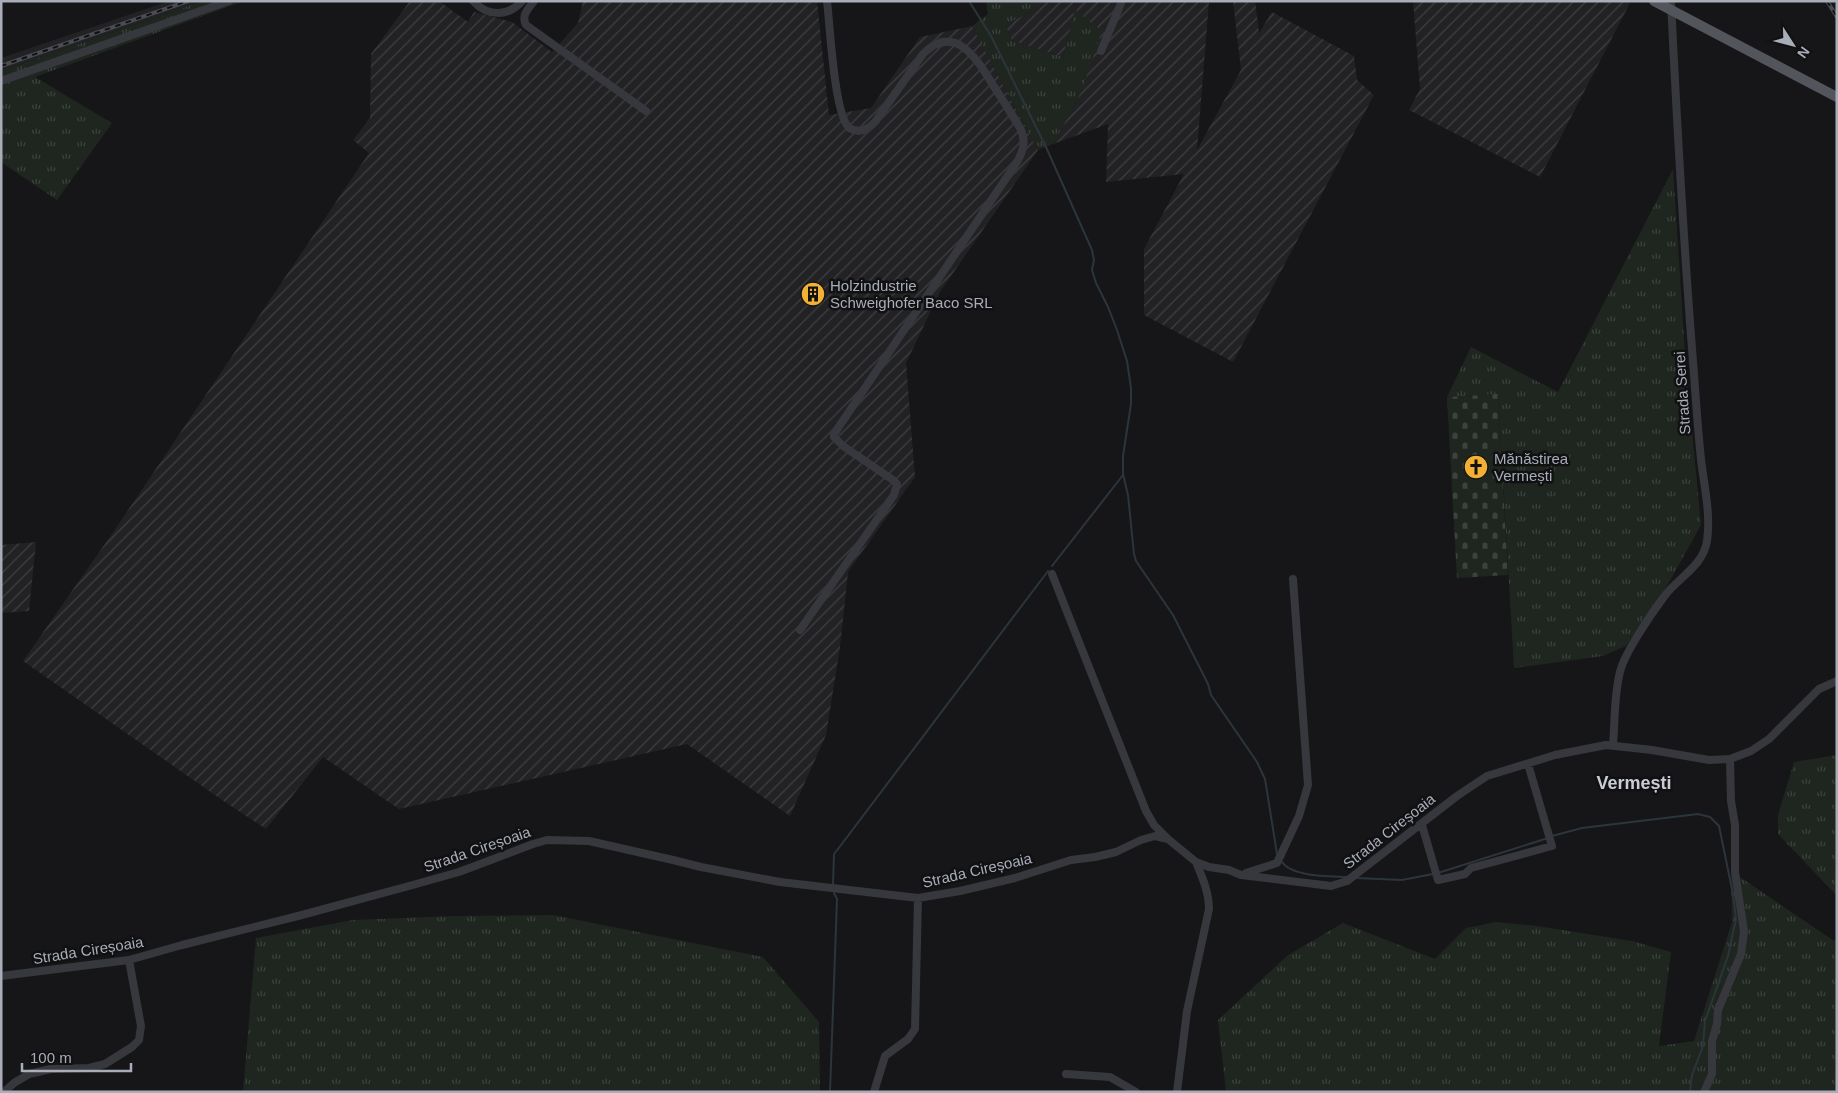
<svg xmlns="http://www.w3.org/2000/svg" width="1838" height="1093" viewBox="0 0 1838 1093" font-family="Helvetica,sans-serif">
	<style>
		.built { fill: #222225 }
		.industrial { fill: url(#industrial-furrows) }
		.grass { fill: url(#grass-tufts) }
		.cemetery { fill: url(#cemetery-stones) }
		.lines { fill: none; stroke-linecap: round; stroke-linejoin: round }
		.stream { stroke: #2c353c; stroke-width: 2 }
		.minor { stroke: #37383d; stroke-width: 8 }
		.major { stroke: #53555c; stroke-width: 10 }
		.rail-casing { stroke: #4a4c52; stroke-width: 4 }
		.rail { stroke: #111113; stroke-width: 2; stroke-dasharray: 5.5; stroke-linecap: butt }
		.labels { text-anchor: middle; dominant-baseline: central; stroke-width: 5; stroke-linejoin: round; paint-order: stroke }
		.poi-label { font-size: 15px; fill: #a8adb8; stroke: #111113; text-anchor: start }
		.street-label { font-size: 15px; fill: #a8adb8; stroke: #111113 }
		.quarter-label { font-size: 18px; font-weight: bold; fill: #c9ccd4; stroke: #111113 }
	</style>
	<defs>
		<pattern id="industrial-furrows" width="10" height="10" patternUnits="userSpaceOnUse" patternTransform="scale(1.25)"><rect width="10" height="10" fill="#222225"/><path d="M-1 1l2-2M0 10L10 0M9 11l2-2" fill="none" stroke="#3f3f43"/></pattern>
		<pattern id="grass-tufts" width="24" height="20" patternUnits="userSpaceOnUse" patternTransform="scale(1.25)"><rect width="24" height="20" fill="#1e261f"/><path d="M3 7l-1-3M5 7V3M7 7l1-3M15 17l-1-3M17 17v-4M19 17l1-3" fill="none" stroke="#3c433d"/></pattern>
		<pattern id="cemetery-stones" width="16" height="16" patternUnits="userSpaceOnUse" patternTransform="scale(1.25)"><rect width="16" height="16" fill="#1e261f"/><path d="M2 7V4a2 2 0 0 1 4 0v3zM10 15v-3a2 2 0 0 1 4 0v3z" fill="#3c433d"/></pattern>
	</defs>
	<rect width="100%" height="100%" fill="#161618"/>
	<path class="built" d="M 169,1 L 203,1 L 1,71 L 1,58 Z"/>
	<path class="industrial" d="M 410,1 L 439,1 L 468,22 L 474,12 L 512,22 L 552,52 L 578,23 L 583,1 L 817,1 L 829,115 L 871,108 L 920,37 L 972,26 L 1038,150 L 940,292 L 906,363 L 915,477 L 848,572 L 840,647 L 826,735 L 790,816 L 687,744 L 399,809 L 323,757 L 266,829 L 222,800 L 23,661 L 114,531 L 369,153 L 353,140 L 370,118 L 371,54 Z
		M 1050,1 L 1209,1 L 1197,150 L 1241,70 L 1233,1 L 1255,1 L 1259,33 L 1272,12 L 1354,56 L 1357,80 L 1374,95 L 1233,362 L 1144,315 L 1144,249 L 1184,174 L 1106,182 L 1108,124 L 1053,144 L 1082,90 L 1075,11 L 1063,57 L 1012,41 L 1005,25 Z
		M 1413,1 L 1631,1 L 1540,177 L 1409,110 L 1420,89 Z
		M 36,542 L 29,611 L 1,613 L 1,545 Z"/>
	<path class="grass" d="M 203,1 L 244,1 L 35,77 L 112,123 L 57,200 L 1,162 L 1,71 Z
		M 986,1 L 1050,1 L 1005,25 L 1012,41 L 1063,57 L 1075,10 L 1102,31 L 1082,90 L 1053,144 L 1038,150 L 972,26 L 988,14 Z
		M 1673,169 L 1686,368 L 1701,525 L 1667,586 L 1626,646 L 1603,656 L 1514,668 L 1498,394 L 1447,397 L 1471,347 L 1558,392 Z
		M 1837,755 L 1837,896 L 1778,834 L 1778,815 L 1794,762 Z
		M 1731,871 L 1834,941 L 1837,937 L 1837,1092 L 1226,1092 L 1218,1020 L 1288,955 L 1343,923 L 1435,959 L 1466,928 L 1496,922 L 1537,926 L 1632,941 L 1671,952 L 1659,1046 L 1694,1041 L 1732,922 Z
		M 553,915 L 763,957 L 819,1022 L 820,1092 L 243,1092 L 256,938 L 353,920 L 455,916 Z"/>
	<path class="cemetery" d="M 1498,394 L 1508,575 L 1457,578 L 1447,397 Z"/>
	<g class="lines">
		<path class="stream" d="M 969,1 L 991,36 L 1046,147 L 1092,250 L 1094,260 L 1092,270 L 1096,283 L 1108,307 L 1117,330 L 1127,361 L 1131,388 L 1131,404 L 1123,456 L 1123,474 L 1128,495 L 1134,554 L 1136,561 L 1173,615 L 1208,684 L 1211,695 L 1257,762 L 1265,779 L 1277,854
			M 1052,566 L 1123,475
			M 1552,836 L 1582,828 L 1698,814 L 1710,817 L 1719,826 L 1733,894 L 1736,919 L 1728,956 L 1705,1021 L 1703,1046 L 1692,1075 L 1690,1092
			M 1282,862 C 1292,877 1330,876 1347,877
			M 1438,873 L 1548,838
			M 1356,878 L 1402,880 L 1433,874
			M 833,885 L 834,854 L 838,849 L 1048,571
			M 830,1092 L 837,899 L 834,893"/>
		<path class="minor" d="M 473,1 C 488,17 508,17 522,1
			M 534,1 C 528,9 521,15 526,25 L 646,111
			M 1101,51 L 1122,1
			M 1,81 L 229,1
			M 1052,574 L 1146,811 L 1154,825 L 1167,838
			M 800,630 L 894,495 L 897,484 L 893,480 L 843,446 L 834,437 L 834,434 L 1017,162 C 1024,150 1026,140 1020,128 C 1011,113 1002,99 993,85 C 977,59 955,22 923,54 L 875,122 C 867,130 860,134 849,128 C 834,113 830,25 827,1
			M 1613,745 C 1615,721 1614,695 1620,672 C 1624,654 1651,614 1663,598 C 1677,578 1703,567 1707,541 C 1711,514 1704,486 1701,459 C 1698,431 1696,402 1694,374 C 1684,250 1677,126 1671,1
			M 1422,825 L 1438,880 L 1465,874 L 1471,868 L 1552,846 L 1528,764
			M 1246,873 L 1277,863 L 1299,816 L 1308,785 L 1293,579
			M 1,976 L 129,960 L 182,945 L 298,916 L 409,886 L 459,872 L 533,844 L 547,840 L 589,841 L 673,860 L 701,867 L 780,882 L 918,898 L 960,891 L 1015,878 L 1071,860 L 1095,857 L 1116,852 L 1141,840 L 1155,836 L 1168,839 L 1196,862 L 1209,867 L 1229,870 L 1241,875 L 1331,886 L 1347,881 L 1457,796 L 1487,776 L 1555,755 L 1606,745 L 1652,750 L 1709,760 L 1730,759 L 1751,751 L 1769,739 L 1819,689 L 1837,681
			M 1066,1074 L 1110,1077 L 1136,1092
			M 4,1092 L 14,1083 L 29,1074 L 51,1069 L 89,1068 L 105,1064 L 132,1047 L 139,1040 L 141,1026 L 129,960
			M 874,1092 L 885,1056 L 908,1039 L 915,1029 L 918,898
			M 1177,1092 L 1187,1011 L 1209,909 C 1209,892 1202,877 1196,862
			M 1704,1092 L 1712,1074 L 1712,1041 L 1717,1024 L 1718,1010 L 1741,954 L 1744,931 L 1735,872 L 1735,825 L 1731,801 L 1730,759"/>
		<path class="major" d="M 1654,1 L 1837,97"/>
		<g class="rail-casing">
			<path id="rail" d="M 1827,1 L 1837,17
				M 1,66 L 188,1"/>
		</g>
		<use href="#rail" class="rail"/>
	</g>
	<defs>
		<g id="building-disc" transform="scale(1.25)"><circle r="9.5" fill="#f2b134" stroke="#111113"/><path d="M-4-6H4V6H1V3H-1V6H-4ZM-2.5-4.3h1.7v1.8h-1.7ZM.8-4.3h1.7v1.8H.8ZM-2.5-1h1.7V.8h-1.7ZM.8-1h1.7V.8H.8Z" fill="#111"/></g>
		<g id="church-disc" transform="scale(1.25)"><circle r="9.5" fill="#f2b134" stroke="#111113"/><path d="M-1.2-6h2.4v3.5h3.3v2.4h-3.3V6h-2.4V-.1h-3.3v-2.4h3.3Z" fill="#111"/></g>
	</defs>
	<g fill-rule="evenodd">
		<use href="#building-disc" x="813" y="294"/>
		<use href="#church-disc" x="1476" y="467"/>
	</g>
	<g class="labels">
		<g class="poi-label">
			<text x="830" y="285">Holzindustrie<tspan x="830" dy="17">Schweighofer Baco SRL</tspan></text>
			<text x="1494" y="458">Mănăstirea<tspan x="1494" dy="17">Vermești</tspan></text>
		</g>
		<g class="street-label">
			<text transform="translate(1682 393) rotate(-94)">Strada Serei</text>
			<text transform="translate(1389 831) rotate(-38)">Strada Cireșoaia</text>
			<text transform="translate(477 849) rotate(-19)">Strada Cireșoaia</text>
			<text transform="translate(977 870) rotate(-13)">Strada Cireșoaia</text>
			<text transform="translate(88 950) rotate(-9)">Strada Cireșoaia</text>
		</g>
		<g class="quarter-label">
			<text x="1634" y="783">Vermești</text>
		</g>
	</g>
	<rect width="1838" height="1093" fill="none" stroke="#a8adb8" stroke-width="5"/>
	<g transform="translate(1793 45) rotate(126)" stroke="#111113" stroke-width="4" paint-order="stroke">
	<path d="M0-4L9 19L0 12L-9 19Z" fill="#a8adb8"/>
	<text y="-8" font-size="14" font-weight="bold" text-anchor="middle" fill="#a8adb8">N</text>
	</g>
	<path d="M22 1063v8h109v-8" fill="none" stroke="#a8adb8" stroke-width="2.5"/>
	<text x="30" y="1063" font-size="15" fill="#a8adb8" stroke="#111113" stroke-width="4" paint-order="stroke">100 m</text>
</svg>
